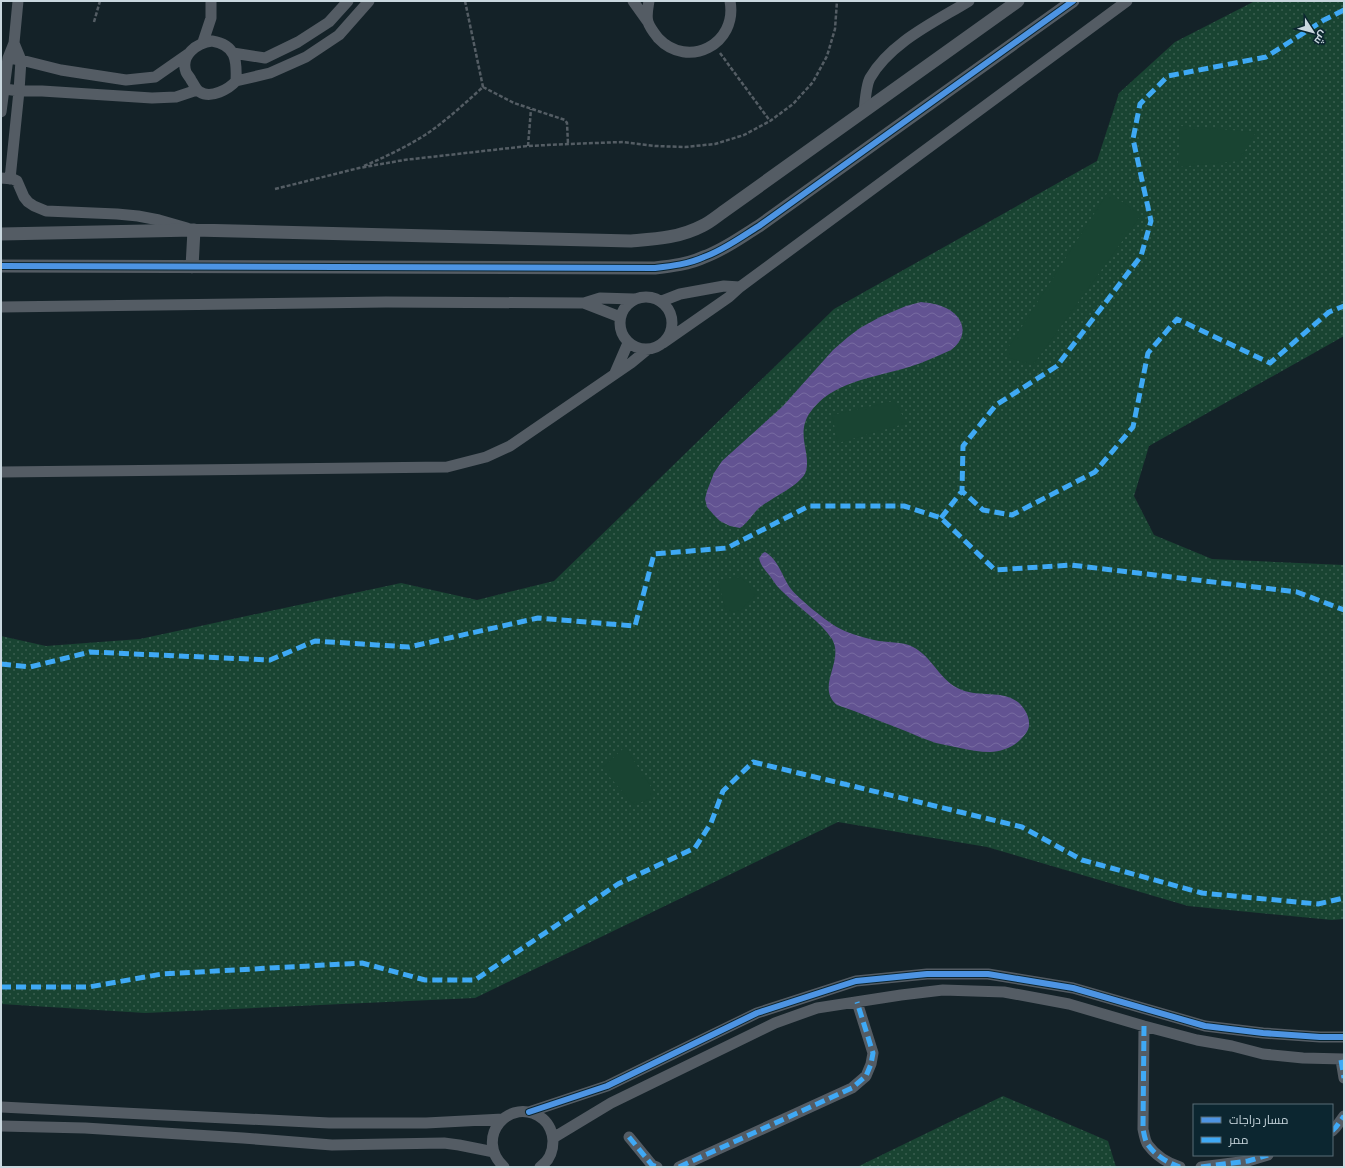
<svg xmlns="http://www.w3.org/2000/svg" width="1345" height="1168" viewBox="0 0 1345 1168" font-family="'Roboto Condensed',Cairo,sans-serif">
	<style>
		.grass { fill: url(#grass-dots) }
		.pitch { fill: #194432 }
		.water { fill: url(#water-waves) }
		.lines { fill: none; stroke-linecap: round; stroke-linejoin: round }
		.path { stroke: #545d64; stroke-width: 2.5; stroke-dasharray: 4 2; stroke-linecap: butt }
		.minor { stroke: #545c64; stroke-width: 11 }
		.tertiary { stroke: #545c64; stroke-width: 13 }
		.quiet { stroke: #3fa9f5; stroke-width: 5; stroke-dasharray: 10 5; stroke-linecap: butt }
		.cycleway-casing { stroke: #0c2630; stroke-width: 8 }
		.cycleway { stroke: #4d94e3; stroke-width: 6 }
	</style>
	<defs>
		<pattern id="grass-dots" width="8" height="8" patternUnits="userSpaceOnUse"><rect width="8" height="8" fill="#194432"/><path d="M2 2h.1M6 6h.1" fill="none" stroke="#395e4f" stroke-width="1.8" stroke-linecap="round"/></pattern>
		<pattern id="water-waves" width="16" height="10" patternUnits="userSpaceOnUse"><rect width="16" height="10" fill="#625392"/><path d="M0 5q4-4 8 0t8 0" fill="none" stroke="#776ba1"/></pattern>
	</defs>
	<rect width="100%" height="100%" fill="#142228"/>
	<path class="grass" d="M 1255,1 L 1344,1 L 1344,336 L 1149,446 L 1134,496 L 1154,535 L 1212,559 L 1344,565 L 1344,919 L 1332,920 L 1188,906 L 987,847 L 838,822 L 475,998 L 145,1013 L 1,1004 L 1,636 L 46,646 L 140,639 L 401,583 L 477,600 L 554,581 L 834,309 L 1097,161 L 1119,93 L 1175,42 Z
		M 1003,1096 L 1108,1141 L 1116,1167 L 857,1167 Z"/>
	<path class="pitch" d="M 1180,126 L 1256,132 L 1239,161 L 1178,167 Z
		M 1108,192 L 1141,215 L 1033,365 L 1003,356 Z
		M 894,401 L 907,423 L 838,443 L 832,415 Z
		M 740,577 L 758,592 L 740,611 L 726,612 L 718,580 Z
		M 625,747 L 657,796 L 634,805 L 602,768 Z"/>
	<path class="water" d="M 921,302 C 930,303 938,304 946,308 C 965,317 969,337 951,350 C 937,356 923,363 909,367 C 874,378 831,381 809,414 C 796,435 811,453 806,471 C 803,484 771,498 759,508 C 752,514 748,523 740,528 L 730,526 L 720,521 L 713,514 L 707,507 L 705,499 L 707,491 L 714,473 L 722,461 L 783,406 L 833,350 L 848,337 L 860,328 L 880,317 L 906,306 Z
		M 765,552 C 779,560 782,577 791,589 C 799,599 824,619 835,626 C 847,633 861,637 874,640 C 887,643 902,641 913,647 C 933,657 940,682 962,690 C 980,697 1001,690 1018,702 C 1024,707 1030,717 1029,725 C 1029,731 1024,736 1020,740 C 1012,748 1000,752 990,752 C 980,752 969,750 960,748 C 952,746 944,745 936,743 C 927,740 917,736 908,732 C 884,723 861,713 837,705 C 815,687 845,661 832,639 C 820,621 799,608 784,593 C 778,588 774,582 770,576 C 766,571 760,565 759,558 L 763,553 Z"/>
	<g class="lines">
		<path class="path" d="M 465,1 L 483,87
			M 94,22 L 100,1
			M 720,53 L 770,121
			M 483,87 L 514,103 L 565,120 L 567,123 L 568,144
			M 528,146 L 531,109
			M 364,166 C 385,157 406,147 425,135 C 446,121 464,104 483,87
			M 275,189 L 359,168 L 404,160 L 528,146 L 568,144 L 623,142 L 655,146 L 685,147 L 715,144 L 744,135 L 770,121 L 793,104 L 813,82 L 827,56 L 835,29 L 837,1"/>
		<path class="minor" d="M 633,1 L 648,22
			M 649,1 C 648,7 646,16 648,22 C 650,28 655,34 658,38 C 688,70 738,44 730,1
			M 212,41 C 236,45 237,60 236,81 C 229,89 211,99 200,92 C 196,90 194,84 191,80 C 190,77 187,75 186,72 C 180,55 197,43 212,41 Z
			M 203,42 L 211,18 L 211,1
			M 233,53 L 265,58 L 298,42 L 329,22 L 348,1
			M 8,58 L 21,60 L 61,70 L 126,80 L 155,77 L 188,54
			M 236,81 L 270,73 L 306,57 L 339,35 L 369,1
			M 5,89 L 19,91 L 42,91 L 152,98 L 176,97 L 197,90
			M 864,111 C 865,103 866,85 870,78 C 891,42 935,22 969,1
			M 1,112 L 8,58 L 14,43 L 18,1
			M 1,178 L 13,179 L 17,181 L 24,197 L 28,202 L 34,206 L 46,211 L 117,214 L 138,216 L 159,220 L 187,228
			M 10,179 L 19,91 L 21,60 L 14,43
			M620 323a26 26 0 1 1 52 0a26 26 0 1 1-52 0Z
			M 662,301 L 680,294 L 724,286 L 740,287
			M 584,303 L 620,317
			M 1,307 L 386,302 L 584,303 L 600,298 L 634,299
			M 663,343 L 729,297 L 740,287 L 1127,1
			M 615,373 L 628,343
			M 1,472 L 447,467 L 486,457 L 510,446 L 631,363 L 648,349
			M 1144,1026 L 1143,1129 C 1144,1134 1145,1141 1148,1145 C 1156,1156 1168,1163 1180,1167
			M 1341,1060 L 1344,1078
			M 1,1107 L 329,1123 L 426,1123 L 503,1119
			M 529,1112 L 607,1086 L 757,1013 L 856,981 L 927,974 L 988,974 L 1073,988 L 1205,1026 L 1263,1033 L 1320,1037 L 1344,1037
			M 1,1126 L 85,1128 L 243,1138 L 332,1145 L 444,1143 L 459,1145 L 494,1152
			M 1332,1131 L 1336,1127 L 1344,1116
			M 629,1137 L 652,1165 L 657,1167
			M 553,1138 L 611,1103 L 775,1023 L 817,1008 L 901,995 L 943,990 L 1004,992 L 1069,1004 L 1144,1026 L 1197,1040 L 1232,1046 L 1263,1054 L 1303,1058 L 1344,1059
			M 504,1167 C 473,1138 510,1094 543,1119 C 549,1124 553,1133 553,1141 C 553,1151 549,1161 540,1167
			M 679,1167 L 852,1088 L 866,1076 L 871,1064 L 873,1053 L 857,1002
			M 1201,1167 L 1248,1161 L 1268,1155"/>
		<path class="tertiary" d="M 1,234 L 194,230 L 631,241 C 655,239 679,238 702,226 C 709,223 716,217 723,212 L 1018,1
			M 1,266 L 655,268 C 672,266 689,264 704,257 C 724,250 741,237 759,226 L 1073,1
			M 192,267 L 194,230"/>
		<path class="quiet" d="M 1344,10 L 1324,20 L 1266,57 L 1168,76 L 1140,104 L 1133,139 L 1151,221 L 1141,256 L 1057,366 L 996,405 L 963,446 L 962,491 L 983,510 L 1012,515 L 1095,472 L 1133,427 L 1148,353 L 1177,319 L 1270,363 L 1329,312 L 1344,306
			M 941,518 L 962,491
			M 1,664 L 30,667 L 90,652 L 270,660 L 315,641 L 409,647 L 538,618 L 635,626 L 654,554 L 727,548 L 809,506 L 904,506 L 941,518 L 995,570 L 1071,565 L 1297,592 L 1344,610
			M 1,987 L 89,987 L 162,974 L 362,963 L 425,980 L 475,980 L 618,884 L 695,848 L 711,823 L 723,791 L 753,762 L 1022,827 L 1082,860 L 1202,893 L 1318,904 L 1344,898
			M 1144,1026 L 1143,1129 C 1144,1134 1145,1141 1148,1145 C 1156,1156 1168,1163 1180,1167
			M 1341,1060 L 1344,1078
			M 1332,1131 L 1336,1127 L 1344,1116
			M 629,1137 L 652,1165 L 657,1167
			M 679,1167 L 852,1088 L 866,1076 L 871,1064 L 873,1053 L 857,1002
			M 1201,1167 L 1248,1161 L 1268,1155"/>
		<g class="cycleway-casing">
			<path id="cycleway" d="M 1,266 L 655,268 C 672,266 689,264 704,257 C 724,250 741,237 759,226 L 1073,1
				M 529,1112 L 607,1086 L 757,1013 L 856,981 L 927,974 L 988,974 L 1073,988 L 1205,1026 L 1263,1033 L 1320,1037 L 1344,1037"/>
		</g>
		<use href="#cycleway" class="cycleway"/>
	</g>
	<rect width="1345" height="1168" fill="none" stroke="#c9d7de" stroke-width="4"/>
	<rect x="1193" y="1104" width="140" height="52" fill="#0c2630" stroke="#586d76"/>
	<rect x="1201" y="1117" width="20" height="6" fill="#4d94e3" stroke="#586d76"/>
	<text x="1229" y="1124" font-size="12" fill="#c9d7de">مسار دراجات</text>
	<rect x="1201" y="1137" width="20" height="6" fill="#3fa9f5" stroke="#586d76"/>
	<text x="1229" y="1144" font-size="12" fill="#c9d7de">ممر</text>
	<g transform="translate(1313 32) rotate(126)" stroke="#0c2630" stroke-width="3" paint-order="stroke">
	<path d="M0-3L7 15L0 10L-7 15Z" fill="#c9d7de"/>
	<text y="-6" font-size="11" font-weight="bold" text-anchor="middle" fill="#c9d7de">ش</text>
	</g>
</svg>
